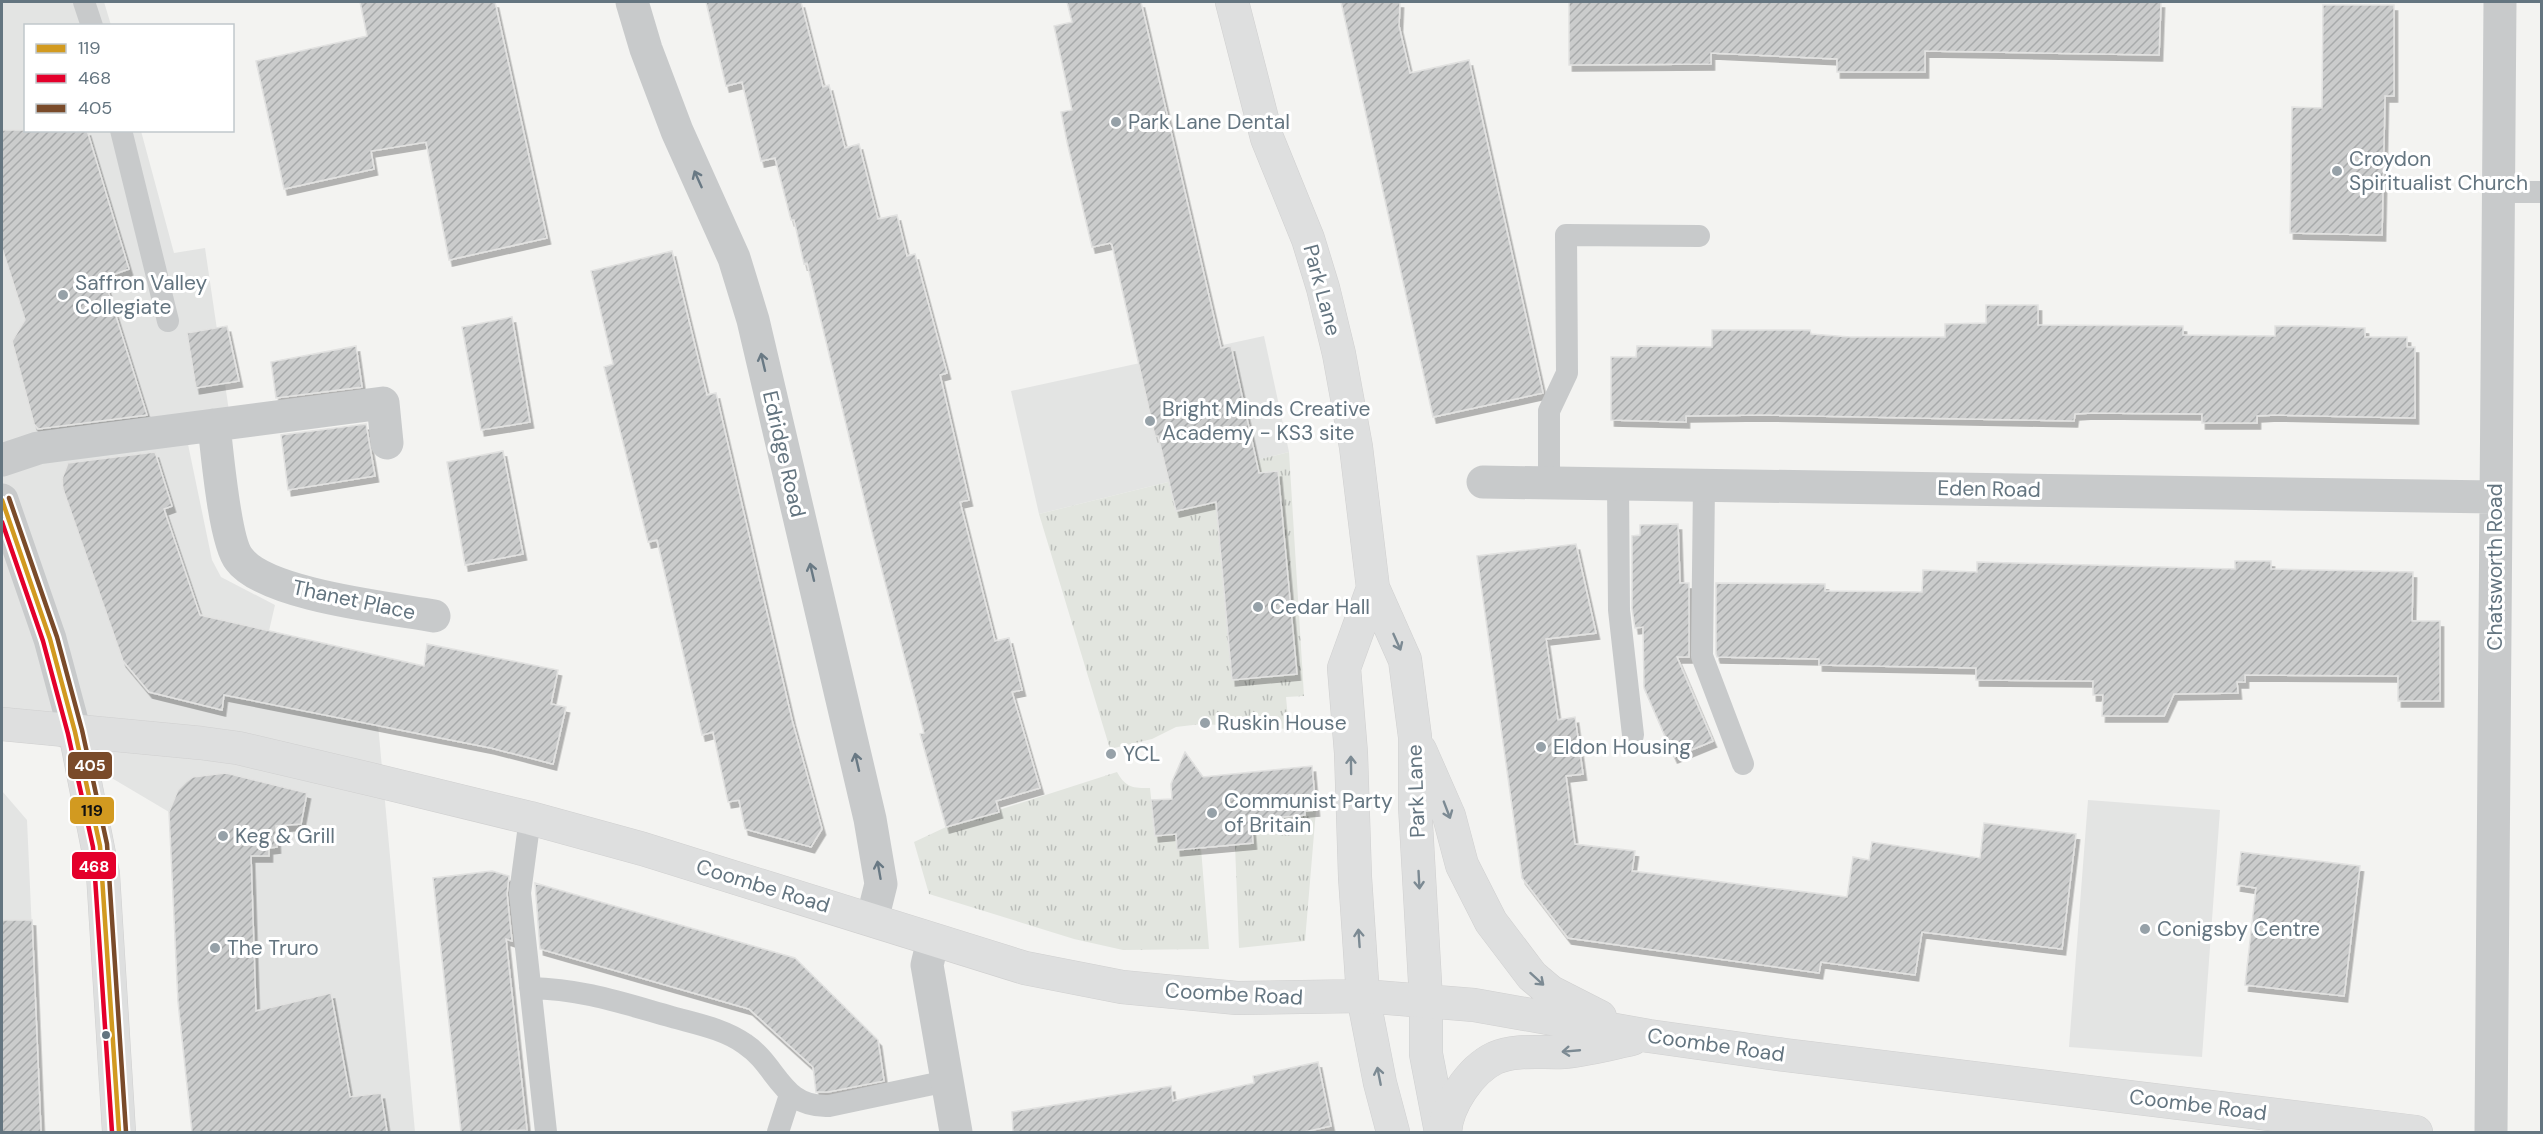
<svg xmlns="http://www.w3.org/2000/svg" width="2543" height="1134" viewBox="0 0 2543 1134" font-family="'DM Sans',sans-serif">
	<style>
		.built { fill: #e3e4e3 }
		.grass { fill: url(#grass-tufts) }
		.building { fill: url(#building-hatch); stroke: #e2e2e1; stroke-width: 1.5; filter: url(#shadow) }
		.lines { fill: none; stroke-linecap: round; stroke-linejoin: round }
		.secondary-casing { stroke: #cfd0d1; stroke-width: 34 }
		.primary-casing { stroke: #d0d0d0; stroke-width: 34 }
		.service { stroke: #c8cacb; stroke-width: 22 }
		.minor { stroke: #c8cacb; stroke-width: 33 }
		.tertiary { stroke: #c8cacb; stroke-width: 33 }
		.secondary { stroke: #dedfdf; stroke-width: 33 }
		.primary { stroke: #dedfdf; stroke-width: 33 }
		.bus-1-casing { stroke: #fff; stroke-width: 9 }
		.bus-2-casing { stroke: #fff; stroke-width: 9 }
		.bus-3-casing { stroke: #fff; stroke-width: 9 }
		.bus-1 { stroke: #d29a20; stroke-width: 4.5 }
		.bus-2 { stroke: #e4002b; stroke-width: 4.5 }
		.bus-3 { stroke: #7a4b2a; stroke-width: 4.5 }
		.oneway { stroke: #697984 }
		.oneway2 { stroke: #7c8a93 }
		.poi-dot { fill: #96a1a8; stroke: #fff; stroke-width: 2 }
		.bus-dot { fill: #647580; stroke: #fff; stroke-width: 2 }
		.labels { text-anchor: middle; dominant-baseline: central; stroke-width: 6; stroke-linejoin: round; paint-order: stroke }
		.poi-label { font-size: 21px; fill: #647580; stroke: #fff; text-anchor: start }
		.street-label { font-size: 21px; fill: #647580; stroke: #fff }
		.line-badge { stroke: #fff; stroke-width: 2 }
		.badge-label { font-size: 16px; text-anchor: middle; font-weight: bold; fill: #fff }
		.pale-badge-label { font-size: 16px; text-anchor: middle; font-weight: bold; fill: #111 }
	</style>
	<defs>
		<pattern id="grass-tufts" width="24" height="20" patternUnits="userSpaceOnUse" patternTransform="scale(1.5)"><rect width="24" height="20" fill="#e2e5df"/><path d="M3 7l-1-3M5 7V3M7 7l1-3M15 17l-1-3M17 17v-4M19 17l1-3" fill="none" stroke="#bbbeba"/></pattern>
		<pattern id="building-hatch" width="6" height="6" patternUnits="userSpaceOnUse" patternTransform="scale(1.5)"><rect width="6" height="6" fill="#cbcccc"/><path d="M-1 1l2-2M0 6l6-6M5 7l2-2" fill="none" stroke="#a8aaab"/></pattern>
		<filter id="shadow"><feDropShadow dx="3.5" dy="6" stdDeviation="0" flood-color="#0004"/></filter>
	</defs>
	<rect width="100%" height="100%" fill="#f3f3f1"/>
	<path class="built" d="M 2,2 L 104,2 L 111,25 L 26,26 L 26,130 L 141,131 L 174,253 L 205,248 L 230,418 L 184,425 L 212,560 L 221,577 L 275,605 L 253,700 L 378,724 L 415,1132 L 192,1132 L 178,1002 L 169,812 L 2,713 Z
		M 1264,336 L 1289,452 L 1039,514 L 1011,391 Z
		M 2,791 L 27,820 L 41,1132 L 2,1132 Z
		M 2088,800 L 2220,810 L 2202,1057 L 2069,1047 Z"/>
	<path class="grass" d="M 1289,452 L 1304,696 L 1286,697 L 1289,729 L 1201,724 L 1176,727 L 1152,739 L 1110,749 L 1039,514 Z
		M 1117,772 C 1126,788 1133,788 1150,788 L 1155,836 L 1176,834 L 1178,850 L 1201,848 L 1209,949 L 1123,950 L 1074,939 L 929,894 L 914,842 L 946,827 Z
		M 1316,810 L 1305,941 L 1239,948 L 1235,845 L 1253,843 L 1251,820 Z"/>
	<path class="building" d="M 360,2 L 495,2 L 547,238 L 449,260 L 426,142 L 371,151 L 374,169 L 284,189 L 256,61 L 367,36 Z
		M 706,2 L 801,2 L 823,87 L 829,85 L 845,148 L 859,144 L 878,219 L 897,215 L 907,256 L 915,254 L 947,373 L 940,375 L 969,500 L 960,502 L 995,641 L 1009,638 L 1022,690 L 1012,692 L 1040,788 L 996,801 L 999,812 L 946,827 L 920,734 L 924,733 L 873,536 L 807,263 L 804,264 L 794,220 L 791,220 L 775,158 L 761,161 L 742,82 L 726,86 Z
		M 1067,2 L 1141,2 L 1221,348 L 1231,346 L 1259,473 L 1278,471 L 1297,674 L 1232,680 L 1216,502 L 1176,511 L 1158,436 L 1155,436 L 1112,245 L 1110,243 L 1092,247 L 1067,142 L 1061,112 L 1072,110 L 1054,26 L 1072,22 Z
		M 1341,2 L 1400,2 L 1399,26 L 1410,73 L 1469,60 L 1543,393 L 1433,417 Z
		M 1569,2 L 2161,2 L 2159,55 L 1925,51 L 1925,72 L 1837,72 L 1837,59 L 1711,53 L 1711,64 L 1569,65 Z
		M 2323,5 L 2394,5 L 2394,96 L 2385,96 L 2382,235 L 2290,233 L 2292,107 L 2322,108 Z
		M 2,130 L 87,130 L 129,269 L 104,278 L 147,415 L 38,429 L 34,424 L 12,341 L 25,320 L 2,248 Z
		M 672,251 L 707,395 L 716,393 L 792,720 L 822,829 L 811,847 L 745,829 L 739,800 L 728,802 L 713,732 L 702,735 L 657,540 L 648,542 L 604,367 L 613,364 L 591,271 Z
		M 1986,305 L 2038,305 L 2038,325 L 2183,326 L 2183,335 L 2275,336 L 2275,326 L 2316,326 L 2365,328 L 2365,337 L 2407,337 L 2407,347 L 2415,347 L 2415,418 L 2275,415 L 2257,416 L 2257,423 L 2202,423 L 2202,414 L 2091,413 L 2075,414 L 2074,421 L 1762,415 L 1686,416 L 1686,422 L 1611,420 L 1611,357 L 1636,357 L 1637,346 L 1712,347 L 1712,330 L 1810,330 L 1811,334 L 1850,337 L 1945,337 L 1945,324 L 1986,323 Z
		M 512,317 L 530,422 L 481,430 L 462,327 Z
		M 227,326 L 239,381 L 196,388 L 187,333 Z
		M 356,346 L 362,387 L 276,398 L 271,362 Z
		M 366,424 L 375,476 L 288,490 L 281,435 Z
		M 503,451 L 523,554 L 465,565 L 447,462 Z
		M 155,452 L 172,506 L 164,509 L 200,615 L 424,666 L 427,644 L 558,670 L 551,704 L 566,707 L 553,764 L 491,748 L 224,695 L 222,710 L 149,692 L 123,661 L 63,489 L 62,479 L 68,463 Z
		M 1678,524 L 1680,583 L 1689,583 L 1689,657 L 1677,657 L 1713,741 L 1674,757 L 1644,688 L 1643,627 L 1635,628 L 1632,609 L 1632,536 L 1640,535 L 1640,525 Z
		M 1576,544 L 1596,633 L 1546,639 L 1558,720 L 1575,717 L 1583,774 L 1566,776 L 1575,844 L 1635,851 L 1632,871 L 1847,897 L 1853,857 L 1869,860 L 1872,842 L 1980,858 L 1984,823 L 2076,834 L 2062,949 L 1922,932 L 1915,975 L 1821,962 L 1819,973 L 1568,938 L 1522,878 L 1477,556 Z
		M 2235,561 L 2271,561 L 2271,569 L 2413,572 L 2412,621 L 2440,621 L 2440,701 L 2398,701 L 2398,676 L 2245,675 L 2245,682 L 2237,682 L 2238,693 L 2174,694 L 2164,716 L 2102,716 L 2103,695 L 2093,695 L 2093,681 L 1976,680 L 1976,668 L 1819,665 L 1819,659 L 1717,657 L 1716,654 L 1716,583 L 1825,584 L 1825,591 L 1922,592 L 1923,570 L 1977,572 L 1977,562 L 2235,569 Z
		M 1185,752 L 1203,777 L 1312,766 L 1316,810 L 1305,811 L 1305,815 L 1251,820 L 1253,843 L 1177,850 L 1176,834 L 1155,836 L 1151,800 L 1172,799 L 1171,784 Z
		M 226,773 L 307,793 L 301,824 L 276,826 L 277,847 L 269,848 L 269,856 L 251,856 L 256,1011 L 331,993 L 350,1097 L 381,1093 L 387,1132 L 192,1132 L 178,1002 L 169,812 L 178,790 L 186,782 L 193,777 Z
		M 2241,852 L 2360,866 L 2344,996 L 2245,985 L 2256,888 L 2237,885 Z
		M 492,871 L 509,876 L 507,894 L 512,941 L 506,939 L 527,1130 L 461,1132 L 433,878 Z
		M 535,883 L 795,958 L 878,1040 L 884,1081 L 828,1092 L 816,1092 L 813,1067 L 749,1009 L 540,949 Z
		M 2,920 L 32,920 L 41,1132 L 2,1132 Z
		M 1318,1062 L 1331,1126 L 1304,1132 L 1013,1132 L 1012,1112 L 1171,1086 L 1173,1101 L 1254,1083 L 1253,1076 Z"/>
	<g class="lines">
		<g class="secondary-casing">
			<path id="secondary" d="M 1363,996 L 1380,1083 L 1393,1132
				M 1426,1000 L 1426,1054 L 1441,1132"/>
		</g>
		<g class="primary-casing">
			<path id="primary" d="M 1232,2 L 1267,138 L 1308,239 L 1323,288 L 1339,354 L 1356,447 L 1373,588 L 1405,660 L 1415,737 L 1415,806 L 1426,1000
				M 2,724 L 201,743 L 238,748 L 378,781 L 530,818 L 643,849 L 1025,968 L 1122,987 L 1237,998 L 1363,996 L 1474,1005 L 1649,1036 L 1785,1055 L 2416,1132
				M 75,732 L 103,874 L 119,1132
				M 1420,750 L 1449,816 L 1462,865 L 1491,922 L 1532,976 L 1551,992 L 1600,1017
				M 1363,996 L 1355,877 L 1351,753 L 1344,668 L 1373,588
				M 1445,1132 C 1447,1105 1470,1070 1495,1058 C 1515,1049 1542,1053 1564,1052 C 1587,1050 1609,1044 1632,1039"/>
		</g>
		<path class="service" d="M 84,2 L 92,26
			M 121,130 L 168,321
			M 2500,192 L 2542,192
			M 1549,483 L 1549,411 L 1567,373 L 1566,235 L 1699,236
			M 1618,484 L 1619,610 L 1633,735
			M 1704,485 L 1702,656 L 1743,764
			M 530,818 L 520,893 L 546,1132
			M 530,988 C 582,989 622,1003 672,1017 C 697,1024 724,1029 745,1044 C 778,1066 781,1108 829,1106 L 947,1081
			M 778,1132 L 790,1095"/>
		<path class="minor" d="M 632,2 L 646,49 L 677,131 L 734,258 L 753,320 L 870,819 L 881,884 L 872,920
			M 214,425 C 217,452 225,542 239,559 C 265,595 389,608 434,616
			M 2,460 L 38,448 L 383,403 L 387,443
			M 1483,482 L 2495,497
			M 933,940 L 927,965 L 956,1132
			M 2491,1132 L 2500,2"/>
		<path class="tertiary" d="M 2,500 L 50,639 L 75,732"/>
		<use href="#secondary" class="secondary"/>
		<use href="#primary" class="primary"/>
		<g class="bus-1-casing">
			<path id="bus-1" d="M 2,500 L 50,639 L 75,732 L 100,846 L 119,1132"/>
		</g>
		<g class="bus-2-casing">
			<path id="bus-2" d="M 2,522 L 43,641 L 68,734 L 93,847 L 112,1132"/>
		</g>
		<g class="bus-3-casing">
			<path id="bus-3" d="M 9,498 L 57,637 L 82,730 L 107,844 L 126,1132"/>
		</g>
		<use href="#bus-1" class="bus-1"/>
		<use href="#bus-2" class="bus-2"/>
		<use href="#bus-3" class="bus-3"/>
	</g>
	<defs><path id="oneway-shaft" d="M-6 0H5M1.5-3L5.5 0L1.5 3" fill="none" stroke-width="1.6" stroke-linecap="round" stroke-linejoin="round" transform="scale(1.5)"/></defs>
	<g class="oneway">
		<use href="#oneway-shaft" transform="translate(698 179) rotate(-114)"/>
		<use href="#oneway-shaft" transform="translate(763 362) rotate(-103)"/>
		<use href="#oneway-shaft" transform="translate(812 572) rotate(-103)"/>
		<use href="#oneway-shaft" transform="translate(857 762) rotate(-103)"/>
		<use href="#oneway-shaft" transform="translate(879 870) rotate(-100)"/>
	</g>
	<g class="oneway2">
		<use href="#oneway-shaft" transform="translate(1397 642) rotate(66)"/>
		<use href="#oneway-shaft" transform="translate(1351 765) rotate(-91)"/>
		<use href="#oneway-shaft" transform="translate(1447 810) rotate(69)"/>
		<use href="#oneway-shaft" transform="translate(1419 880) rotate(87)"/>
		<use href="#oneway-shaft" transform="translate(1359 938) rotate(-94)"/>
		<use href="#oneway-shaft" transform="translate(1537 979) rotate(42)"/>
		<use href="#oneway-shaft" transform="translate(1571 1051) rotate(175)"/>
		<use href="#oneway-shaft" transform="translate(1379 1076) rotate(-101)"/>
	</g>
	<g class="poi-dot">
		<circle cx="1116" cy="122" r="6"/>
		<circle cx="2337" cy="171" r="6"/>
		<circle cx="63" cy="295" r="6"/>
		<circle cx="1150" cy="421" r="6"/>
		<circle cx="1258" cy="607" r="6"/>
		<circle cx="1205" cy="723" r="6"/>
		<circle cx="1541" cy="747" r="6"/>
		<circle cx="1111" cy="754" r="6"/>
		<circle cx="1212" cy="813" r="6"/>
		<circle cx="223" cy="836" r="6"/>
		<circle cx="2145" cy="929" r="6"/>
		<circle cx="215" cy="948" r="6"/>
	</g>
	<circle class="bus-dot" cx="106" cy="1035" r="5"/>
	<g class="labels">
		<g class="poi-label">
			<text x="1128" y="122">Park Lane Dental</text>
			<text x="2349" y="159">Croydon<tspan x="2349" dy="24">Spiritualist Church</tspan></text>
			<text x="75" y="283">Saffron Valley<tspan x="75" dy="24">Collegiate</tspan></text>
			<text x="1162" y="409">Bright Minds Creative<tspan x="1162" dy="24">Academy - KS3 site</tspan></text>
			<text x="1270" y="607">Cedar Hall</text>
			<text x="1217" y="723">Ruskin House</text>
			<text x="1553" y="747">Eldon Housing</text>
			<text x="1123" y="754">YCL</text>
			<text x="1224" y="801">Communist Party<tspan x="1224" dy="24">of Britain</tspan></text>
			<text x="235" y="836">Keg &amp; Grill</text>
			<text x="2157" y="929">Conigsby Centre</text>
			<text x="227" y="948">The Truro</text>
		</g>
		<g class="street-label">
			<text transform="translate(1322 290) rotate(75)">Park Lane</text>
			<text transform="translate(784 454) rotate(77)">Edridge Road</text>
			<text transform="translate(1989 489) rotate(1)">Eden Road</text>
			<text transform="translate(2495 567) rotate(-90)">Chatsworth Road</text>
			<text transform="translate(354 600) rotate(12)">Thanet Place</text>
			<text transform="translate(1416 791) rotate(-92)">Park Lane</text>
			<text transform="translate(763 886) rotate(17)">Coombe Road</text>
			<text transform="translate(1234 994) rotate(3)">Coombe Road</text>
			<text transform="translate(1716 1045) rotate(8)">Coombe Road</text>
			<text transform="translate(2198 1105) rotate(7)">Coombe Road</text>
		</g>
	</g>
	<g class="line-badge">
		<rect x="67" y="751" width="46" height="29" rx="6" fill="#7a4b2a"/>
		<rect x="69" y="796" width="46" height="29" rx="6" fill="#d29a20"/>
		<rect x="71" y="851" width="46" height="29" rx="6" fill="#e4002b"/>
	</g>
	<g class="badge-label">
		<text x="90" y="771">405</text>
		<text x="94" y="872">468</text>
	</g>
	<g class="pale-badge-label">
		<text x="92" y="816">119</text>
	</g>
	<rect width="2543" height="1134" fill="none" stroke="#647580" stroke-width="6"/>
	<rect x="24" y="24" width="210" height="108" fill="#ffffff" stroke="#c1c8cc" stroke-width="1.5"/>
	<rect x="36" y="44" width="30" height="9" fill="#d29a20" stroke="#c1c8cc" stroke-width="1.5"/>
	<text x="78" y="54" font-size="18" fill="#647580">119</text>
	<rect x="36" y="74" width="30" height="9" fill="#e4002b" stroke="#c1c8cc" stroke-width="1.5"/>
	<text x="78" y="84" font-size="18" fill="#647580">468</text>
	<rect x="36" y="104" width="30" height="9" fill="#7a4b2a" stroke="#c1c8cc" stroke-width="1.5"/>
	<text x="78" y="114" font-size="18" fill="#647580">405</text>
</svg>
